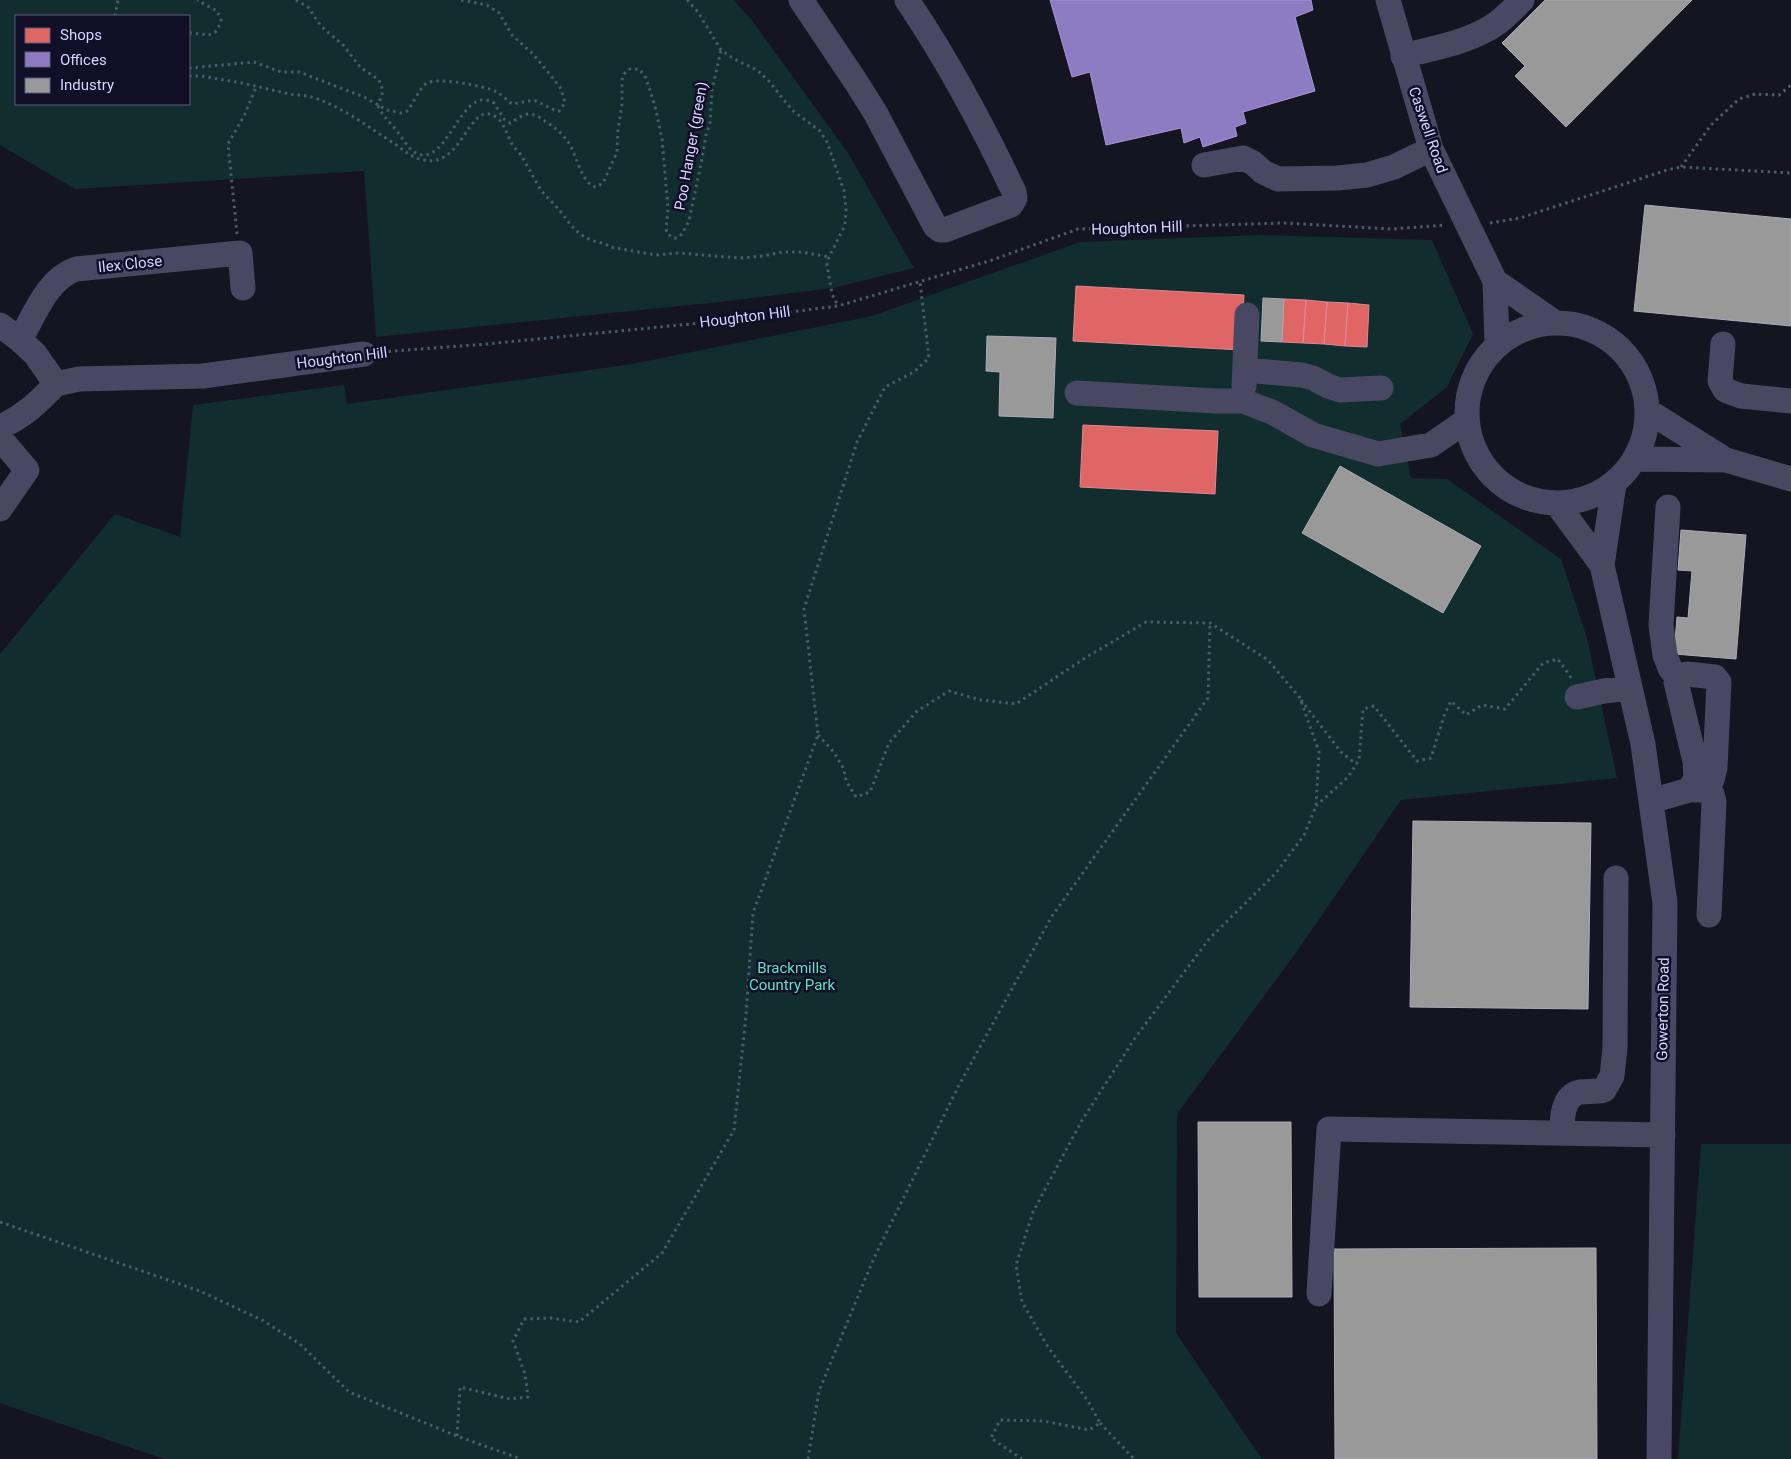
<svg xmlns="http://www.w3.org/2000/svg" width="1791" height="1459" viewBox="0 0 1791 1459" font-family="Roboto,sans-serif">
	<style>
		.green { fill: #112d2d; fill-rule: evenodd }
		.shops { fill: #e06666; stroke: #dd8794 }
		.offices { fill: #8e7cc3; stroke: #a496d5 }
		.industry { fill: #999; stroke: #acaab8 }
		.lines { fill: none; stroke-linecap: round; stroke-linejoin: round }
		.path { stroke: #4a5b6b; stroke-width: 3; stroke-dasharray: 2.5 4; stroke-linecap: butt }
		.minor { stroke: #484862; stroke-width: 25 }
		.labels { text-anchor: middle; dominant-baseline: central; stroke-width: 5; stroke-linejoin: round; paint-order: stroke }
		.street-label { font-size: 15px; fill: #d7d3ff; stroke: #110e27 }
		.park-label { font-size: 15px; fill: #57e7c0; stroke: #110e27 }
	</style>
	<rect width="100%" height="100%" fill="#151421"/>
	<path class="green" d="M 0,0 L 733,0 L 751,19 L 848,153 L 914,268 L 833,288 L 720,302 L 376,337 L 364,171 L 75,189 L 0,145 ZM 16,16 L 189,16 L 189,104 L 16,104 Z
		M 1260,235 L 1432,240 L 1473,334 L 1447,387 L 1400,424 L 1411,478 L 1447,479 L 1561,559 L 1587,638 L 1617,778 L 1401,800 L 1298,950 L 1177,1114 L 1176,1333 L 1262,1459 L 164,1459 L 0,1403 L 0,654 L 115,514 L 180,537 L 193,405 L 344,385 L 347,404 L 632,364 L 872,316 L 1080,242 Z
		M 1701,1144 L 1791,1144 L 1791,1459 L 1678,1459 Z"/>
	<path class="shops" d="M 1076,286 L 1244,295 L 1241,350 L 1073,341 Z
		M 1284,299 L 1306,300 L 1303,343 L 1282,342 Z
		M 1306,300 L 1327,302 L 1324,344 L 1303,343 Z
		M 1327,302 L 1348,303 L 1345,346 L 1324,344 Z
		M 1348,303 L 1369,305 L 1367,347 L 1345,346 Z
		M 1083,425 L 1218,431 L 1215,494 L 1080,487 Z"/>
	<path class="offices" d="M 1050,0 L 1311,0 L 1313,10 L 1295,17 L 1315,91 L 1243,112 L 1246,123 L 1235,127 L 1237,136 L 1203,147 L 1200,137 L 1184,143 L 1181,128 L 1106,145 L 1090,72 L 1072,77 Z"/>
	<path class="industry" d="M 1545,0 L 1692,0 L 1566,127 L 1515,76 L 1525,66 L 1502,43 Z
		M 1645,205 L 1791,219 L 1791,326 L 1634,311 Z
		M 1263,298 L 1284,299 L 1282,342 L 1261,341 Z
		M 987,336 L 1056,338 L 1053,418 L 999,416 L 1000,372 L 986,371 Z
		M 1340,466 L 1481,546 L 1443,613 L 1302,533 Z
		M 1681,530 L 1746,535 L 1736,659 L 1674,654 L 1677,617 L 1688,618 L 1692,571 L 1678,570 Z
		M 1413,821 L 1591,823 L 1588,1009 L 1410,1007 Z
		M 1198,1122 L 1291,1122 L 1292,1297 L 1199,1297 Z
		M 1596,1248 L 1597,1459 L 1335,1459 L 1334,1249 Z"/>
	<g class="lines">
		<path class="path" d="M 296,0 L 308,7 L 321,26 L 344,46 L 360,67 L 379,80 L 383,91 L 378,106
			M 687,0 L 698,12 L 721,50 L 734,59 L 757,70 L 768,80 L 792,110 L 820,131 L 827,142 L 844,191 L 846,209 L 845,225 L 829,257 L 827,265 L 832,294 L 838,306
			M 115,16 L 118,0
			M 189,33 C 206,33 216,41 221,20 L 217,11 L 197,0
			M 189,68 L 254,62 L 281,72 L 299,72 L 364,97 L 387,110 L 401,113 L 407,111 C 413,104 420,87 427,83 C 439,77 485,86 497,92 C 502,95 507,100 512,104 L 534,100 L 556,111 L 559,111 L 565,103 L 561,89 L 552,77 L 533,54 L 512,35 L 499,13 L 487,5 L 461,0
			M 189,76 L 201,76 L 242,83 L 294,95 C 325,93 369,128 395,144 C 405,151 412,158 424,160 C 463,169 469,98 496,117 C 504,123 506,132 510,140 C 512,146 517,150 521,155 C 527,165 532,175 538,185 C 543,195 553,202 560,211 C 570,223 574,232 589,239 C 596,243 604,242 610,247 L 656,255 L 678,253 L 740,258 L 763,256 L 783,252 L 802,252 L 829,257
			M 378,106 C 383,117 392,124 399,134 C 404,140 408,148 414,152 C 448,172 460,82 494,103 L 504,119 L 510,123 C 514,121 519,117 524,115 C 532,112 539,117 545,121 C 554,127 562,133 568,142 C 577,155 582,185 596,187 L 603,183 L 617,152 L 618,130 L 622,104 L 622,80 L 624,74 L 630,69 L 639,69 L 646,78 L 655,106 L 662,139 L 668,209 L 666,229 L 667,233 L 673,238 L 677,238 L 682,234 L 689,221 L 701,164 L 706,135 L 710,123 L 712,90 L 721,50
			M 1681,167 L 1711,125 L 1739,99 L 1755,94 L 1779,95 L 1791,85
			M 1490,223 L 1520,218 L 1667,170 L 1681,167 L 1791,173
			M 237,234 L 228,144 L 245,114 L 256,87
			M 382,352 L 487,344 L 711,322 L 838,306 L 992,260 L 1078,229 L 1284,223 L 1392,229 L 1446,225
			M 1301,700 L 1341,752 L 1356,764
			M 818,735 L 833,751 L 844,769 L 846,781 L 856,797 L 870,792 L 889,743 L 916,712 L 949,691 L 981,700 L 1016,704 L 1085,658 L 1146,622 L 1210,623 L 1268,660 L 1300,698 L 1319,752 L 1316,806 L 1304,835 L 1276,873 L 1209,939 L 1135,1038 L 1081,1122 L 1033,1212 L 1016,1265 L 1022,1302 L 1048,1347 L 1088,1401 L 1100,1423 L 1089,1430 L 1043,1421 L 1000,1420 L 991,1438 L 1022,1459
			M 1316,806 L 1348,777 L 1359,760 L 1363,709 L 1374,706 L 1417,761 L 1431,758 L 1444,716 L 1451,701 L 1466,715 L 1482,705 L 1505,709 L 1543,663 L 1558,659 L 1572,679
			M 0,1222 L 200,1291 L 262,1320 L 300,1344 L 349,1392 L 457,1436 L 521,1459
			M 1100,1423 L 1134,1459
			M 457,1436 L 460,1387 L 510,1399 L 528,1397 L 525,1374 L 513,1341 L 524,1319 L 550,1318 L 579,1322 L 662,1253 L 734,1130 L 746,1015 L 753,913 L 818,735 L 804,609 L 857,442 L 885,387 L 914,372 L 929,358 L 920,282
			M 808,1459 L 819,1391 L 873,1260 L 958,1087 L 1052,916 L 1208,698 L 1210,623"/>
		<path class="minor" d="M 801,0 L 856,82 L 876,114 L 935,226 L 940,230 L 945,230 L 1011,205 L 1015,198 L 1014,192 C 983,126 948,61 907,0
			M 1388,0 L 1431,149 L 1495,281 L 1497,344
			M 1403,56 C 1430,49 1460,44 1486,30 C 1500,23 1511,11 1522,0
			M 1204,165 L 1243,158 L 1253,163 L 1263,172 L 1278,179 L 1338,178 L 1367,175 L 1394,167 L 1431,149
			M 1495,281 L 1554,322
			M1467 413a90 90 0 1 1 180 0a90 90 0 1 1-180 0Z
			M 0,325 L 20,340 L 35,354 L 56,384
			M 20,340 C 35,314 47,279 76,269 L 240,253 L 243,288
			M 1723,344 L 1720,381 L 1725,390 L 1741,396 L 1791,401
			M 1245,370 L 1302,375 L 1313,378 L 1328,386 L 1340,390 L 1381,388
			M 56,384 L 79,379 L 203,376 L 364,354
			M 1244,386 L 1247,315
			M 1077,393 L 1216,401 L 1243,401 L 1272,412 L 1313,435 L 1378,454 L 1431,445 L 1467,420
			M 1648,411 L 1726,460
			M 0,427 C 23,417 39,402 56,384
			M 0,438 L 27,470 L 0,509
			M 1636,459 L 1726,460 L 1791,479
			M 1614,484 L 1602,565 L 1643,744 L 1665,903 L 1659,1459
			M 1557,504 L 1602,565
			M 1668,507 L 1661,625 L 1665,655 L 1670,668 L 1678,679
			M 1577,697 L 1604,691 L 1630,688
			M 1707,786 L 1712,794 L 1714,802 L 1709,915
			M 1651,801 L 1689,790 L 1701,790 L 1712,780 L 1715,768 L 1719,682 L 1715,677 L 1687,674 L 1679,677 L 1676,682 L 1695,761 L 1696,779 L 1689,790
			M 1562,1133 C 1562,1119 1562,1096 1580,1092 C 1588,1091 1596,1092 1604,1090 L 1612,1076 L 1615,1048 L 1616,878
			M 1319,1294 L 1329,1129 L 1663,1135"/>
	</g>
	<g class="labels">
		<g class="street-label">
			<text transform="translate(1428 130) rotate(71)">Caswell Road</text>
			<text transform="translate(691 146) rotate(-80)">Poo Hanger (green)</text>
			<text transform="translate(1137 228) rotate(-2)">Houghton Hill</text>
			<text transform="translate(130 264) rotate(-6)">Ilex Close</text>
			<text transform="translate(745 317) rotate(-7)">Houghton Hill</text>
			<text transform="translate(342 358) rotate(-7)">Houghton Hill</text>
			<text transform="translate(1663 1009) rotate(-89)">Gowerton Road</text>
		</g>
		<g class="park-label">
			<text x="792" y="968">Brackmills<tspan x="792" dy="17">Country Park</tspan></text>
		</g>
	</g>
	<rect x="15" y="15" width="175" height="90" fill="#110e27" stroke="#605d7d"/>
	<rect x="25" y="28" width="25" height="15" fill="#e06666" stroke="#605d7d"/>
	<text x="60" y="40" font-size="15" fill="#d7d3ff">Shops</text>
	<rect x="25" y="52" width="25" height="15" fill="#8e7cc3" stroke="#605d7d"/>
	<text x="60" y="65" font-size="15" fill="#d7d3ff">Offices</text>
	<rect x="25" y="78" width="25" height="15" fill="#999999" stroke="#605d7d"/>
	<text x="60" y="90" font-size="15" fill="#d7d3ff">Industry</text>
</svg>
